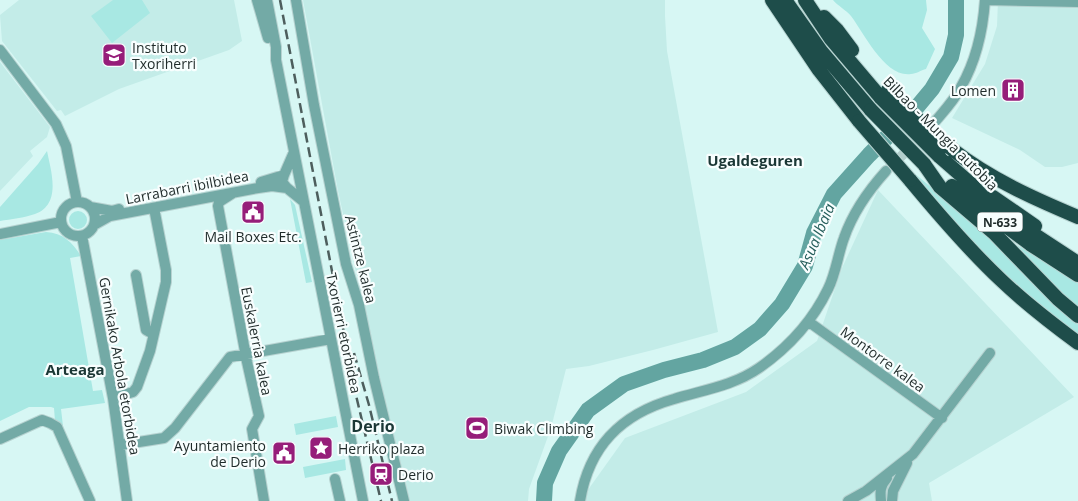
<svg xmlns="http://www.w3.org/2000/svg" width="1078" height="501" viewBox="0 0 1078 501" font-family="'Open Sans',sans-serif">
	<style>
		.built { fill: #c3ece8 }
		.green { fill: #a8e8e3 }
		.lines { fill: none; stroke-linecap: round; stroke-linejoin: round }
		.river { stroke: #63a5a1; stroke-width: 16 }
		.minor-tunnel { stroke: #b2cecc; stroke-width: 10; stroke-dasharray: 10 5; stroke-linecap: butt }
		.minor-casing { stroke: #b6d2d0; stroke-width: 12 }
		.highway-casing { stroke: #b6d2d0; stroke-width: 16 }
		.minor { stroke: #73aaa6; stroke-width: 10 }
		.highway { stroke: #1e4d4a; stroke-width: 14 }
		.rail { stroke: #4d5e5d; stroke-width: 2.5; stroke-dasharray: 10 5; stroke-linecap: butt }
		.highway-bridge-casing { stroke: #b6d2d0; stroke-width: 16; stroke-linecap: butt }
		.highway-bridge { stroke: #1e4d4a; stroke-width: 14 }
		.labels { text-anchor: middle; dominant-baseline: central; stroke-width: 4.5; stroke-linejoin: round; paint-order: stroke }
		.shield { fill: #f8fefe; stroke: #606a6a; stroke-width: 1 }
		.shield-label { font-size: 12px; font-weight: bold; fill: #1f2b2a }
		.poi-label { font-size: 14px; fill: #1f2b2a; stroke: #f8fefe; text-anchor: start }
		.street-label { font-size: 14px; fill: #1f2b2a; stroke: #f8fefe }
		.neighbourhood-label { font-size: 15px; font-weight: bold; fill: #1b3735; stroke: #f8fefe }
		.water-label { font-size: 15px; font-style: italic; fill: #275f5c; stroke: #f8fefe }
		.quarter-label { font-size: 16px; font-weight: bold; fill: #1b3735; stroke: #f8fefe }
	</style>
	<rect width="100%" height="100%" fill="#d7f7f4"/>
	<path class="built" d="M 19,0 L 234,0 L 242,41 L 229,50 L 119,89 L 65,116 L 61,110 L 57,111 L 2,41 L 0,15 Z
		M 303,0 L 665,0 L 665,16 L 667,51 L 718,332 L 653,350 L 589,366 L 566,369 L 551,428 L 529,489 L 528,501 L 410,501 L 383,392 L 338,191 Z
		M 998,0 L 1078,0 L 1078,163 L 1062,167 L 1045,167 L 1020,150 L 952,118 L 985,64 L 997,26 Z
		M 0,62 L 50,127 L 47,137 L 30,151 L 33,156 L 0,191 Z
		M 878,190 L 1074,397 L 929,483 L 932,501 L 580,501 L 625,438 L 746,392 L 817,341 L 842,268 Z"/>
	<path class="green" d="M 113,0 L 142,0 L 150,13 L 112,43 L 91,16 Z
		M 833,0 L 926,0 L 927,10 L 922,28 L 935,49 L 926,69 C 921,70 916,74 911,74 C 885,78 864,33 851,16 C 846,10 838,6 833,0 Z
		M 47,151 C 51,171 62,204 35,214 C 24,218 11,219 0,221 L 0,207 L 38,164 Z
		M 914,173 L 968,218 L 1078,322 L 1078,334 C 1016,287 960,236 914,173 Z
		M 290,199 L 295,205 L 312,282 L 306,283 Z
		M69 220a9 9 0 1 1 18 0a9 9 0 1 1-18 0Z
		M 46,232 C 63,233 72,242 81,256 L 70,258 L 93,391 L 102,390 L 105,403 L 61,409 L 63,426 L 61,426 L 55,421 L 54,408 L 51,407 L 29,407 L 0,421 L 0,240 Z
		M 1013,243 L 1078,280 L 1078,308 L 1067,299 Z
		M 336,416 L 338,427 L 296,435 L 294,424 Z
		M 345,459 L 346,470 L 305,478 L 303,467 Z"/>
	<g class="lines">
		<path class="river" d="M 544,501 L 545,483 L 559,451 L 588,410 L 624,384 L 664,370 L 703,360 L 735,347 L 760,329 L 782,304 L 805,266 L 814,233 L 834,194 L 869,155 L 917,107 L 932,89 L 951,57 L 956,35 L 956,0"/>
		<path class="minor-tunnel" d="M 886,171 L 925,133"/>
		<g class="minor-casing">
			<path id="minor" d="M 257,0 L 268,38
				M 267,0 L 276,47 L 276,60 L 363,501
				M 296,0 L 314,105 L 346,264 L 359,305 L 374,378 L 404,501
				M 985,0 L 1078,2
				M 0,50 L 56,124 L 66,146 L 77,202
				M 933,124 C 943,112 954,101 961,87 C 976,61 983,29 985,0
				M 294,152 L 284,175 L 282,182 L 287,188 L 303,201
				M 261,182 L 284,175
				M 233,193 L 219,202 L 218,206 L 247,362 L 259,416 L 252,429 L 264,501
				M61 219a17 17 0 1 1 34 0a17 17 0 1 1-34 0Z
				M 90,207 L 112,211 L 119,209
				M 94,225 L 110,216 L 258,188 L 272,186 L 287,188
				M 0,234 L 61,222
				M 82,236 L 113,398 L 127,501
				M 136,275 L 146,330 L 153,334
				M 809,322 L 942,418
				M 113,398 L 133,392 L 137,387 L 150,351 L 166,282 L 166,270 L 154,208
				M 0,439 L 42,420 L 50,423 L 57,427 L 90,501
				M 120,445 L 164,438 L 175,428 L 230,357 L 331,339
				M 335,479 L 340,501
				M 580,501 C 589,446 621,414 674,399 C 703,390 733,386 759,368 C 789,347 812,322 828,289 C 836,273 838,254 844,238 C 853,212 868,191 886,171
				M 848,501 L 866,491 L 913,454 L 990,353
				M 881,501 C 880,491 880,486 887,478
				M 892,501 L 893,491 L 907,463"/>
		</g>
		<g class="highway-casing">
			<path id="highway" d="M 772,0 L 819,70 L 859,121
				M 785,0 L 821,51 L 871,110
				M 805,0 L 831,39 L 881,98
				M 824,17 L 837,30 L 852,50
				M 953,150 C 990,179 1035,199 1078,217
				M 939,156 L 971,184 L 989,203 L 998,210
				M 924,164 L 940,187 L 994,233 L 1058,299 L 1078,316
				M 910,180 C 939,215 968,249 1001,280 C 1025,303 1051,323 1078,343
				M 952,186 L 1030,244 L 1078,275
				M 993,197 L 1035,226
				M 1020,225 L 1078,263"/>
		</g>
		<use href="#minor" class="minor"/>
		<use href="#highway" class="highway"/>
		<path class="rail" d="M 280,0 L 355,391 L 381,501
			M 354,353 L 369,405 L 392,501"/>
		<g class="highway-bridge-casing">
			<path id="highway-bridge" d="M 888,90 L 935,136 L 953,150
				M 881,98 L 939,156
				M 871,110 L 924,164
				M 859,121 L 910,180"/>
		</g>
		<use href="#highway-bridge" class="highway-bridge"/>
	</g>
	<defs>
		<g id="school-square" transform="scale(1.25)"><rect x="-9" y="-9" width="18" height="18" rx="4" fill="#961d79" stroke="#f8fefe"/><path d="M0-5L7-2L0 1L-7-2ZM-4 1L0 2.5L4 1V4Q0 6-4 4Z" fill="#fff"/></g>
		<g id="building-square" transform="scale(1.25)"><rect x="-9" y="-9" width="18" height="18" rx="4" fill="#961d79" stroke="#f8fefe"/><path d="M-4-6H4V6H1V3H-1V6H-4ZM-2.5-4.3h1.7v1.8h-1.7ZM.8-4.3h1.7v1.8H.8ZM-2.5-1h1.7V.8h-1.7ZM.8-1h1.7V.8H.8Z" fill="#fff"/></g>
		<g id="civic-square" transform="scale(1.25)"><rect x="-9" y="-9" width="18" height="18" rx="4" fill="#961d79" stroke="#f8fefe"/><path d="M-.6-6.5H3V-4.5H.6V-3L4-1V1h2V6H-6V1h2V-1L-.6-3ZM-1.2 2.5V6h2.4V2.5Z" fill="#fff"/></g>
		<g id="stadium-square" transform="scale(1.25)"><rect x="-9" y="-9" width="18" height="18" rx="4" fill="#961d79" stroke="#f8fefe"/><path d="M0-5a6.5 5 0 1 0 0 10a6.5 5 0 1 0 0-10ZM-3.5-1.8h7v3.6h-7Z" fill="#fff"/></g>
		<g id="sight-square" transform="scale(1.25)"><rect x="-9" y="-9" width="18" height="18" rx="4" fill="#961d79" stroke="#f8fefe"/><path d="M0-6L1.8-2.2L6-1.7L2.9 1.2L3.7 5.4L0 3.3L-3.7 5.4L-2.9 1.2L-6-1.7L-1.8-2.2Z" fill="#fff"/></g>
		<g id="station-square" transform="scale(1.25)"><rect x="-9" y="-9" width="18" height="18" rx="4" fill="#961d79" stroke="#f8fefe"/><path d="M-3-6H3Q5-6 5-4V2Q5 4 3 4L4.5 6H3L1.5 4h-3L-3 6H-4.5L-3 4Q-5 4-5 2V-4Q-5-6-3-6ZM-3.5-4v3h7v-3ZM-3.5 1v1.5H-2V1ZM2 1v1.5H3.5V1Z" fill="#fff"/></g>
	</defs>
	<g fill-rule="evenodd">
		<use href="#school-square" x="114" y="55"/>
		<use href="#building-square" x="1013" y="90"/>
		<use href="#civic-square" x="253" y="212"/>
		<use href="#stadium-square" x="477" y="428"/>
		<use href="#sight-square" x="321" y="448"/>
		<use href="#civic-square" x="284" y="453"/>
		<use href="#station-square" x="381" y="474"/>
	</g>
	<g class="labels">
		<rect class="shield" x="977.5" y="212.5" width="45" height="19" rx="4"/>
		<g class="shield-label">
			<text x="1000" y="222">N-633</text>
		</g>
		<g class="poi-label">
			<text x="132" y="47">Instituto<tspan x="132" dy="16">Txoriherri</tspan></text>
			<text x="996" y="90" text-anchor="end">Lomen</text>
			<text x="253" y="236" text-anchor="middle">Mail Boxes Etc.</text>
			<text x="494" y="428">Biwak Climbing</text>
			<text x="266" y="445" text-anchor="end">Ayuntamiento<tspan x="266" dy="16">de Derio</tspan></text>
			<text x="338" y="448">Herriko plaza</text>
			<text x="398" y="474">Derio</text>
		</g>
		<g class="street-label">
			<text transform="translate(941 133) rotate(45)">Bilbao - Mungia autobia</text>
			<text transform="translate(187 187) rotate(-11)">Larrabarri ibilbidea</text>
			<text transform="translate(361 259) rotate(76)">Astintze kalea</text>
			<text transform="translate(344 333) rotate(78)">Txorierri etorbidea</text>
			<text transform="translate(257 341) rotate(79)">Euskalerria kalea</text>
			<text transform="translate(883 359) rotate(36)">Montorre kalea</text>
			<text transform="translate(120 366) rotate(80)">Gernikako Arbola etorbidea</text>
		</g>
		<g class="neighbourhood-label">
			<text x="755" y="160">Ugaldeguren</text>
			<text x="75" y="369">Arteaga</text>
		</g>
		<g class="water-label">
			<text transform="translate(816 236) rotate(-67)">Asua Ibaia</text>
		</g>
		<g class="quarter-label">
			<text x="373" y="426">Derio</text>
		</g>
	</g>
</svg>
